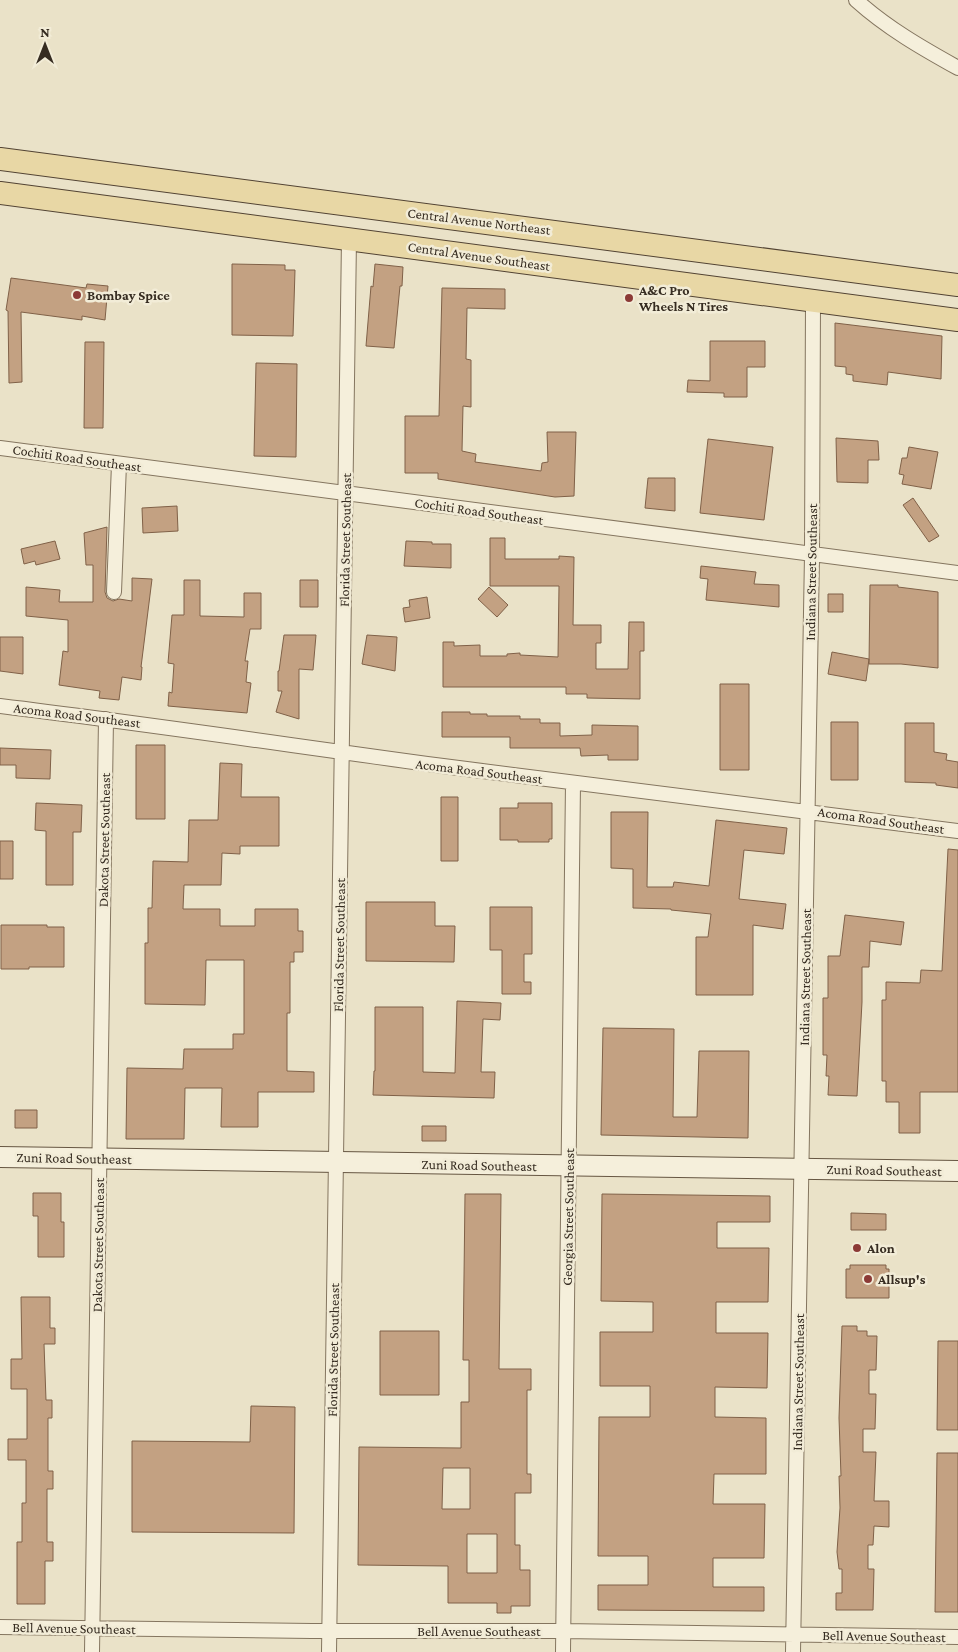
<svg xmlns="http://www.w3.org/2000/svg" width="958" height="1652" viewBox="0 0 958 1652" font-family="'Crimson Pro',serif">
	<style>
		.building { fill: #c3a182; stroke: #806148; fill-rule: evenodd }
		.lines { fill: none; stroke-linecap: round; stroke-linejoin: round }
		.street-casing { stroke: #84755f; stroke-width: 16 }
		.secondary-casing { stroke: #665642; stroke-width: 22 }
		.primary-casing { stroke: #524333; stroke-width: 24 }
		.street { stroke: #f5efdb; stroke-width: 14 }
		.secondary { stroke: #f5efdb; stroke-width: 20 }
		.primary { stroke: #e8d7a5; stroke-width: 22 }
		.poi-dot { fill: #8c3a36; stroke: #f2ecd7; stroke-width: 2 }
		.labels { text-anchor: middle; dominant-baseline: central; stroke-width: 5; stroke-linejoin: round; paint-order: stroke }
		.street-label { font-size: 14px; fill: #362c21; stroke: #f2ecd7 }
		.poi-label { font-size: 14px; font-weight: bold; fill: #362c21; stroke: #f2ecd7; text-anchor: start }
	</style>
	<rect width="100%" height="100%" fill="#eae2c8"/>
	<path class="building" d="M 232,264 L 285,265 L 285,270 L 295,270 L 293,336 L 232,335 Z
		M 375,264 L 403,267 L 402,286 L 400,286 L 394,348 L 366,346 L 371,286 L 373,287 Z
		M 11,278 L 86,288 L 87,284 L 108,286 L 105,320 L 82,316 L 82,320 L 21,312 L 22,382 L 9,383 L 8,311 L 6,310 Z
		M 442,288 L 505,289 L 505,309 L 467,308 L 466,359 L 471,360 L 471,407 L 463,406 L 462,451 L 476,454 L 475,462 L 541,471 L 542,463 L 548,462 L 547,432 L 576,432 L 574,496 L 555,497 L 438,479 L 438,473 L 405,473 L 405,416 L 439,416 Z
		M 835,323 L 942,336 L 941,379 L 888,372 L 887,385 L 853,381 L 853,375 L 846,374 L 846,367 L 835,366 Z
		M 710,341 L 765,341 L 765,367 L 747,367 L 747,397 L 724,397 L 724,393 L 687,392 L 688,380 L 710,381 Z
		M 85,342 L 104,342 L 103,428 L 84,428 Z
		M 256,363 L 297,364 L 296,457 L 254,456 Z
		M 836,438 L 878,441 L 879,460 L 868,460 L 868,483 L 837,482 Z
		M 708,439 L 773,447 L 764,520 L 700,513 Z
		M 909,447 L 938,452 L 931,489 L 902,484 L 904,475 L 899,474 L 902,458 L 907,458 Z
		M 648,478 L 675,478 L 675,511 L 645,508 Z
		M 913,498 L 939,536 L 929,542 L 903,505 Z
		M 177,506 L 178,531 L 143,533 L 142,508 Z
		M 107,527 L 105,592 L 107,598 L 113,601 L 119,599 L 132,601 L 132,578 L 152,579 L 141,667 L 142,667 L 141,680 L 122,677 L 119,700 L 99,698 L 100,691 L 59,685 L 63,651 L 68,652 L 68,620 L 26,616 L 26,587 L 60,590 L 59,602 L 93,602 L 93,565 L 86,565 L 84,533 Z
		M 490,538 L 505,538 L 505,559 L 559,559 L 559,556 L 574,557 L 573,625 L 601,625 L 601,643 L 596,643 L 596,669 L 628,669 L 629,622 L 644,622 L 644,651 L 640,651 L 640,699 L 587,698 L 587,694 L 566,694 L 566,687 L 443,687 L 443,642 L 454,642 L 454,646 L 480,645 L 480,656 L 507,656 L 507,654 L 520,653 L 520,655 L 558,657 L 559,586 L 490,586 Z
		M 55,541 L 60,559 L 36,565 L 35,561 L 24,564 L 21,549 Z
		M 406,541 L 432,542 L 432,544 L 451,544 L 451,568 L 404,566 Z
		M 701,566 L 756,572 L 754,584 L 779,585 L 779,607 L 706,600 L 708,579 L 700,578 Z
		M 184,580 L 200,580 L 200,616 L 244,617 L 244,593 L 261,593 L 261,629 L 250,629 L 245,661 L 248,661 L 246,682 L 251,683 L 247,713 L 168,706 L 169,692 L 172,693 L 174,664 L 168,663 L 172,615 L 184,615 Z
		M 300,580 L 318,580 L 318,607 L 300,607 Z
		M 870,585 L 898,585 L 898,587 L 938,592 L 938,668 L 901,664 L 869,664 Z
		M 489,587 L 508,605 L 497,617 L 478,599 Z
		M 828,594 L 843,594 L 843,612 L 828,612 Z
		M 427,597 L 430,618 L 405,622 L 403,608 L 410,607 L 409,600 Z
		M 284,635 L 316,635 L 313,670 L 299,669 L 299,719 L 276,712 L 282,691 L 278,691 L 278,671 L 279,671 Z
		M 367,635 L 397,637 L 395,671 L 362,664 Z
		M 0,637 L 23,637 L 23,674 L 0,671 Z
		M 832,652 L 869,659 L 866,681 L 828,674 Z
		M 720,684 L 749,684 L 749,770 L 720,770 Z
		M 442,712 L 470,712 L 470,714 L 487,714 L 487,716 L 520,716 L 520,719 L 540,719 L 540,723 L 560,723 L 560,736 L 592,735 L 592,725 L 638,726 L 638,760 L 608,760 L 608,755 L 581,756 L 580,748 L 510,748 L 510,737 L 442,737 Z
		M 831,722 L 858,722 L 858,780 L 831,780 Z
		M 905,723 L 934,723 L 934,752 L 947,754 L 946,760 L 958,762 L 958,788 L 936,785 L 936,783 L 905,782 Z
		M 136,745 L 165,745 L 165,819 L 136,819 Z
		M 0,748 L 51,750 L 50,779 L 16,778 L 16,765 L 0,765 Z
		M 220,763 L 242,764 L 241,797 L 279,797 L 279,846 L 240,846 L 240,854 L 222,853 L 221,885 L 184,885 L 183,909 L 220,909 L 220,926 L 255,926 L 255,909 L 298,909 L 298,931 L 303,931 L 303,952 L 294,952 L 294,962 L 290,962 L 290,1013 L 287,1013 L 287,1071 L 314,1072 L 314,1092 L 258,1092 L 258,1127 L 221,1127 L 222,1088 L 185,1088 L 184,1139 L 126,1139 L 127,1068 L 183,1069 L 184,1049 L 233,1049 L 233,1034 L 244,1034 L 244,960 L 206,960 L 205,1005 L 145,1004 L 145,943 L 148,943 L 148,908 L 152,908 L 153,861 L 188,862 L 189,820 L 218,820 Z
		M 441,797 L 458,797 L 458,861 L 441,861 Z
		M 36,803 L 82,805 L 81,832 L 73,832 L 73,885 L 46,885 L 46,831 L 35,830 Z
		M 518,803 L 552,803 L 552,839 L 549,839 L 549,842 L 518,842 L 518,840 L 500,840 L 500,808 L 518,808 Z
		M 611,812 L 648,812 L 647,887 L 673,887 L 674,882 L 709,886 L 716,820 L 787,828 L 784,854 L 744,850 L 739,899 L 786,904 L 783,929 L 753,925 L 753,995 L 696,995 L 696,937 L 708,937 L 711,914 L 671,910 L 671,909 L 633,908 L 633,869 L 611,868 Z
		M 0,841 L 13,841 L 13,879 L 0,879 Z
		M 948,849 L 958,850 L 958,1092 L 920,1092 L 920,1133 L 899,1133 L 899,1102 L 886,1102 L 886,1081 L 882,1081 L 882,1000 L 886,1000 L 886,982 L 920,983 L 921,970 L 942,971 Z
		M 366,902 L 435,902 L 435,926 L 455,926 L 454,962 L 366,961 Z
		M 490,907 L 532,907 L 532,954 L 524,954 L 524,982 L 531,982 L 531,994 L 502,994 L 502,950 L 490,950 Z
		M 845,915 L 904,922 L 901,945 L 870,941 L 869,967 L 862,967 L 862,1002 L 857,1096 L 828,1095 L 829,1076 L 826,1076 L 827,1055 L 823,1055 L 823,998 L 828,998 L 828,956 L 840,956 Z
		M 1,925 L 47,925 L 47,927 L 64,927 L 64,967 L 29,967 L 29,969 L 1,969 Z
		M 457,1001 L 501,1003 L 500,1020 L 483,1019 L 481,1072 L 495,1072 L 494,1098 L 373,1095 L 374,1071 L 375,1071 L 375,1007 L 423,1007 L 423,1072 L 455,1073 Z
		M 603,1028 L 674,1029 L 673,1117 L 697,1117 L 699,1051 L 749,1051 L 748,1138 L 601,1135 Z
		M 15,1110 L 37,1110 L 37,1128 L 15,1128 Z
		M 422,1126 L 446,1126 L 446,1141 L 422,1141 Z
		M 33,1193 L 61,1193 L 61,1222 L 64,1222 L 64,1257 L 38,1257 L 38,1216 L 33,1216 Z
		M 465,1194 L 501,1194 L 499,1369 L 531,1369 L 531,1390 L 527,1390 L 527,1474 L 531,1474 L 531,1493 L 515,1493 L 515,1545 L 520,1545 L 520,1570 L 530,1570 L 530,1606 L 511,1606 L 511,1613 L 497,1613 L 497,1603 L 448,1603 L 448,1566 L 358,1565 L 359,1447 L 461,1448 L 461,1402 L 469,1402 L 469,1360 L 463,1360 ZM 443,1468 L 470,1468 L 470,1509 L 442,1509 ZM 467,1534 L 497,1534 L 497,1573 L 467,1573 Z
		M 602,1194 L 770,1196 L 770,1222 L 717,1222 L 717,1248 L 769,1248 L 768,1302 L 716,1302 L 716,1333 L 768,1333 L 767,1388 L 715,1387 L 715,1417 L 766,1418 L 766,1474 L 714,1474 L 713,1504 L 765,1504 L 764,1558 L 713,1558 L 713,1587 L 764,1587 L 764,1611 L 598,1610 L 598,1585 L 648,1585 L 648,1556 L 598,1556 L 599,1417 L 650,1417 L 650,1386 L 600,1386 L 600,1332 L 653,1332 L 653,1302 L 601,1301 Z
		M 851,1213 L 886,1214 L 886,1230 L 851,1230 Z
		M 850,1265 L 886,1265 L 886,1269 L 889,1269 L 889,1298 L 846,1298 L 846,1269 L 850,1269 Z
		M 21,1297 L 50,1297 L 50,1328 L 55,1328 L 55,1344 L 44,1344 L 46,1400 L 52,1400 L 52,1418 L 48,1418 L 48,1471 L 53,1471 L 53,1489 L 47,1489 L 47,1542 L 53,1542 L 53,1561 L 45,1561 L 45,1604 L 17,1604 L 17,1542 L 22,1542 L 22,1503 L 26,1503 L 26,1460 L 8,1460 L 8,1439 L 27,1439 L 27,1389 L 11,1389 L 11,1359 L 22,1359 Z
		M 842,1326 L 857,1326 L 857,1331 L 867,1331 L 867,1336 L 877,1336 L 876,1370 L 869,1370 L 869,1394 L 876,1394 L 875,1429 L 863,1429 L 863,1452 L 876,1452 L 874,1501 L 889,1501 L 889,1527 L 874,1526 L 873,1545 L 868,1545 L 868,1569 L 874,1569 L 873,1610 L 836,1610 L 836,1593 L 842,1593 L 842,1569 L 839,1569 L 837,1552 L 840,1508 L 839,1476 L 841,1476 L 839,1418 Z
		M 380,1331 L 439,1331 L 439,1395 L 380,1395 Z
		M 938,1341 L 958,1341 L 958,1430 L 937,1430 Z
		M 251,1406 L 295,1407 L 294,1533 L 132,1532 L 132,1441 L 250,1442 Z
		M 937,1453 L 958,1453 L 958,1612 L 935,1612 Z"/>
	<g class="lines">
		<g class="street-casing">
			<path id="street" d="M 856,0 C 887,28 922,48 958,68
				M 0,448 L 958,573
				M 114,592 L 119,464
				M 0,706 C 148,724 295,746 443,766 C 614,788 786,808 958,831
				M 0,1627 L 312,1631 L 563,1631 L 958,1637
				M 92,1652 L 106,719
				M 329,1652 L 349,239
				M 563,1652 L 573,783
				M 793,1652 L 812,555 L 813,302"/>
		</g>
		<g class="secondary-casing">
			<path id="secondary" d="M 0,1157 L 958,1171"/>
		</g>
		<g class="primary-casing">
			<path id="primary" d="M 0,159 L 958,285
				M 0,193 L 958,320"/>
		</g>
		<use href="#street" class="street"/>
		<use href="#secondary" class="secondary"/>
		<use href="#primary" class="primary"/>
	</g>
	<g class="poi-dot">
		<circle cx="77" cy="295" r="5"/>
		<circle cx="629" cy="298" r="5"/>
		<circle cx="857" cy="1248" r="5"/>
		<circle cx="868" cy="1279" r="5"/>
	</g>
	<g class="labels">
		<g class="street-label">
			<text transform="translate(479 221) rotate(7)">Central Avenue Northeast</text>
			<text transform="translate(479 256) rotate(8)">Central Avenue Southeast</text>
			<text transform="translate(77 458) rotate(8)">Cochiti Road Southeast</text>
			<text transform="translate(479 511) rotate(8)">Cochiti Road Southeast</text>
			<text transform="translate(345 540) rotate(-89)">Florida Street Southeast</text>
			<text transform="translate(811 572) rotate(-89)">Indiana Street Southeast</text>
			<text transform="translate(77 715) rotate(7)">Acoma Road Southeast</text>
			<text transform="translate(479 771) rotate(7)">Acoma Road Southeast</text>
			<text transform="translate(881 820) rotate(8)">Acoma Road Southeast</text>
			<text transform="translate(104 840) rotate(-89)">Dakota Street Southeast</text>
			<text transform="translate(339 945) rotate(-89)">Florida Street Southeast</text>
			<text transform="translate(805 977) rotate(-89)">Indiana Street Southeast</text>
			<text transform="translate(74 1158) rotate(1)">Zuni Road Southeast</text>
			<text transform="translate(479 1165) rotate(1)">Zuni Road Southeast</text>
			<text transform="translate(884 1170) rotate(1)">Zuni Road Southeast</text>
			<text transform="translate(568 1217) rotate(-89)">Georgia Street Southeast</text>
			<text transform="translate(98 1245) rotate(-89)">Dakota Street Southeast</text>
			<text transform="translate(333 1350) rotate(-89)">Florida Street Southeast</text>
			<text transform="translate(798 1382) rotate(-89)">Indiana Street Southeast</text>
			<text transform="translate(74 1628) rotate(1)">Bell Avenue Southeast</text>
			<text x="479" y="1631">Bell Avenue Southeast</text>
			<text transform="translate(884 1636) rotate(1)">Bell Avenue Southeast</text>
		</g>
		<g class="poi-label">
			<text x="639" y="290">A&amp;C Pro<tspan x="639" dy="16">Wheels N Tires</tspan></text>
			<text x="87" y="295">Bombay Spice</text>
			<text x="867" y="1248">Alon</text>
			<text x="878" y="1279">Allsup's</text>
		</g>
	</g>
	<g transform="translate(45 45)" stroke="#f2ecd7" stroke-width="4" paint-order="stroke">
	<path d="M0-4L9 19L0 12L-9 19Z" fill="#362c21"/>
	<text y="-8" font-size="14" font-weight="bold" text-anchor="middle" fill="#362c21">N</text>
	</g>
</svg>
